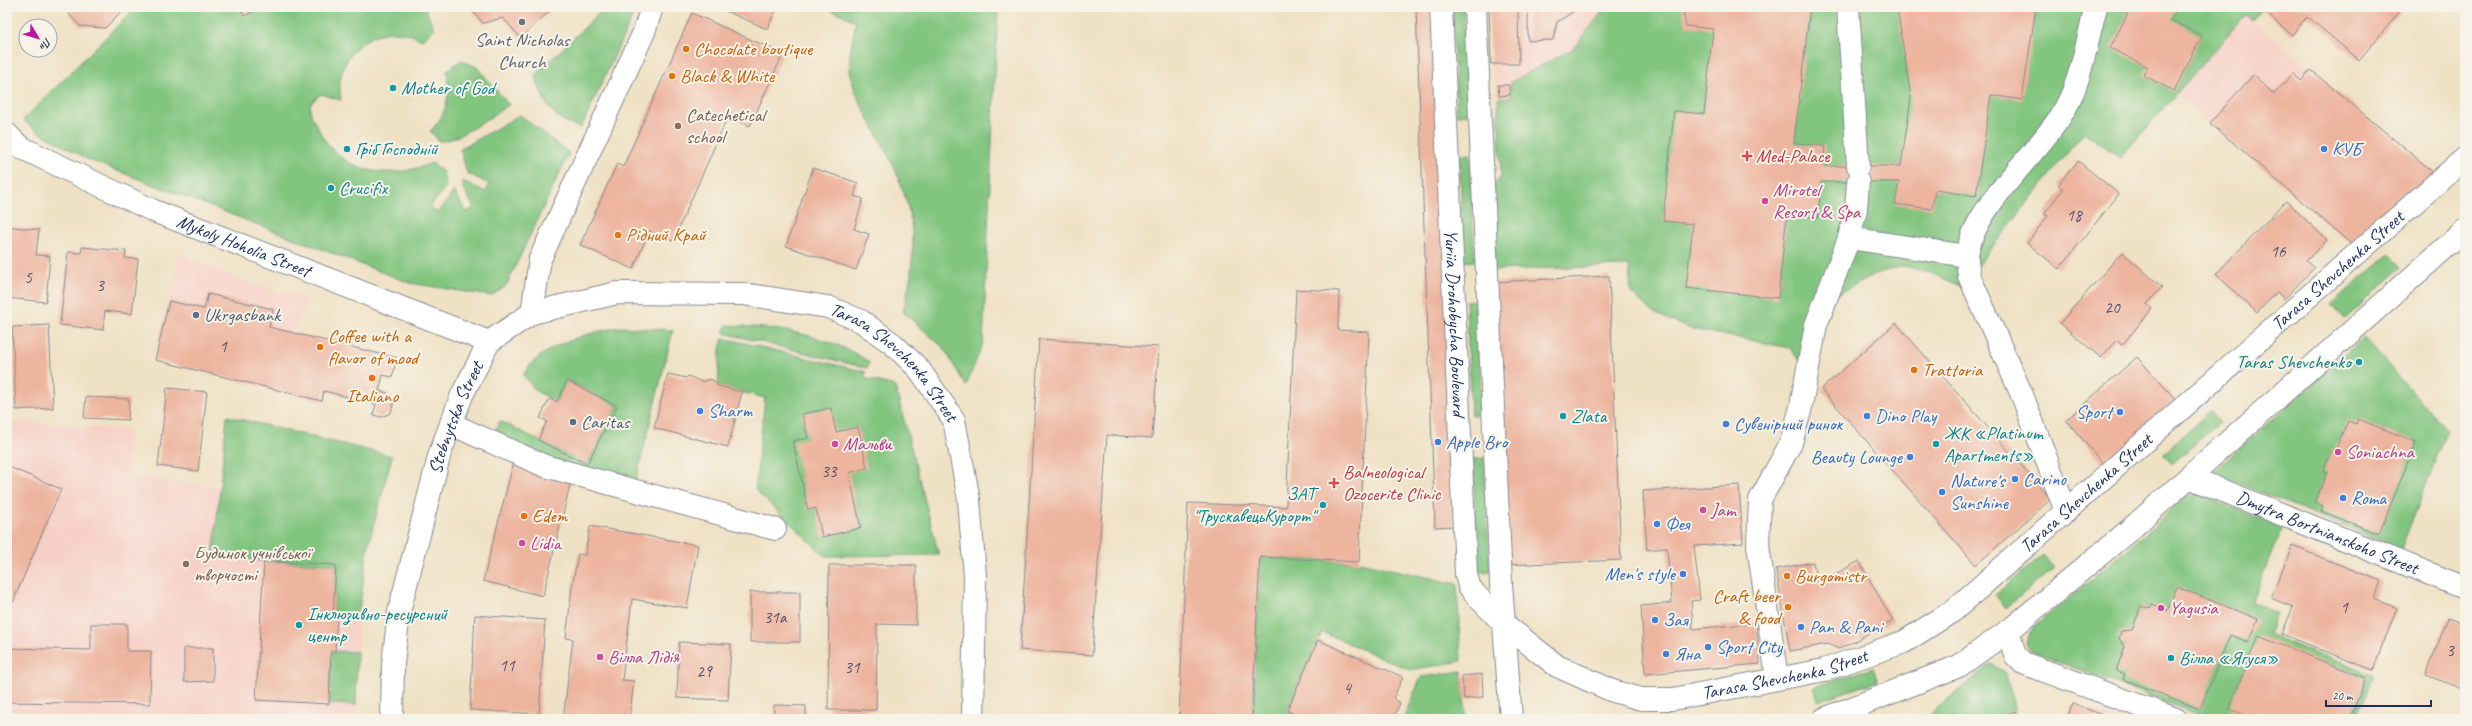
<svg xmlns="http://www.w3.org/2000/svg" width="2472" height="726" viewBox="0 0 2472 726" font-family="Caveat,sans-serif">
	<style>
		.built { fill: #f7d1c7 }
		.green { fill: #81c57f; stroke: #4e7a6e }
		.building { fill: #edb49e }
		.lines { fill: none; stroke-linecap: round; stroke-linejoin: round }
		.minor-casing { stroke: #858891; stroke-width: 24 }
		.minor { stroke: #fff; stroke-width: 22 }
		.worship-dot { fill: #6b7280; stroke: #f7f3e8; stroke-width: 1.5 }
		.food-dot { fill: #e8710a; stroke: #f7f3e8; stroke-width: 1.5 }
		.culture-dot { fill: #0f9aa8; stroke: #f7f3e8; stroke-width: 1.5 }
		.education-dot { fill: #8d6e63; stroke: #f7f3e8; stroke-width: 1.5 }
		.shop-dot { fill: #3f7fe0; stroke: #f7f3e8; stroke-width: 1.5 }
		.health-dot { fill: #e0444e; stroke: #f7f3e8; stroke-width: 1.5 }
		.hotel-dot { fill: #d1479c; stroke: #f7f3e8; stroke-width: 1.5 }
		.service-dot { fill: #5c6f8a; stroke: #f7f3e8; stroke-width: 1.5 }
		.labels { text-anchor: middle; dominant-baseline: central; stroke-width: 4; stroke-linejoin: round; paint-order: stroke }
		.number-label { font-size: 17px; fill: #50506e }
		.worship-label { font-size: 19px; fill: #5b616d; stroke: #f7f3e8 }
		.food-label { font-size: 19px; fill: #c56008; stroke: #f7f3e8; text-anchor: start }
		.culture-label { font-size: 19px; fill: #0d838f; stroke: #f7f3e8; text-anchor: start }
		.education-label { font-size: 19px; fill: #785e54; stroke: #f7f3e8; text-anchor: start }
		.shop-label { font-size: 19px; fill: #366cbe; stroke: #f7f3e8; text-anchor: start }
		.health-label { font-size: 19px; fill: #be3a42; stroke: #f7f3e8; text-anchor: start }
		.hotel-label { font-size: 19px; fill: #b23c85; stroke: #f7f3e8; text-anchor: start }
		.street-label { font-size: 19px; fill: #1b2f5e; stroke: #f7f3e8 }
		.service-label { font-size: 19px; fill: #4e5e75; stroke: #f7f3e8; text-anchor: start }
	</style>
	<rect width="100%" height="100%" fill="#f7f3e8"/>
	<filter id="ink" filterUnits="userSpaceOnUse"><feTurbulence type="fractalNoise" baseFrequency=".025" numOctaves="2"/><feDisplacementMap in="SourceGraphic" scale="8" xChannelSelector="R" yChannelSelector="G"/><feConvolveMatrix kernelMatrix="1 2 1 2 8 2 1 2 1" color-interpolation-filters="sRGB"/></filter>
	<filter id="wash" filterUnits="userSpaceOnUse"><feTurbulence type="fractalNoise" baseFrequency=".012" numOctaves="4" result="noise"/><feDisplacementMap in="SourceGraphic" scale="16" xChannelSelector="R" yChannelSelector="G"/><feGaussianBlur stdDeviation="0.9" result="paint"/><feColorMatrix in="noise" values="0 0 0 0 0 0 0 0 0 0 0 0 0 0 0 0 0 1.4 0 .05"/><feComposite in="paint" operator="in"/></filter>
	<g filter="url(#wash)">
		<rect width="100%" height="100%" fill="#efe1c4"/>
		<path class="built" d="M 1489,7 L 1606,7 L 1574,48 L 1511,82 L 1512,97 L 1498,98 L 1491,64 Z
			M 2245,14 L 2439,177 L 2357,249 L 2176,94 Z
			M 180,255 L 280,294 L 283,290 L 308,300 L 292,332 L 278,389 L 155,360 Z
			M 9,422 L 129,430 L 128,475 L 219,488 L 215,539 L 368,546 L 358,618 L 356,719 L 7,719 L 7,428 Z"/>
		<path class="green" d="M 136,7 L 425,7 L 434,29 L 423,40 C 417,38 411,34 405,33 C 365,25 333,62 341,100 L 321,94 L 311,103 C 308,112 313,119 317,126 C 339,174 387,181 432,163 L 443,172 L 446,186 L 430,207 L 438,213 L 454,191 L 466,212 L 474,208 L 463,188 L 463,181 L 486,192 L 489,184 L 467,173 L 460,149 L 520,115 L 569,153 L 506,286 L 491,296 L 410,283 L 89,160 L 37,131 L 23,120 Z
			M 606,7 L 637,7 L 581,128 C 551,119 544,104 535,75 Z
			M 825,7 L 998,7 L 983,343 L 966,386 L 944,348 L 903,312 C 921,243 914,203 881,141 C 871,122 857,101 852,81 C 846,62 853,39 856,21 Z
			M 1606,7 L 2263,7 L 2252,20 L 2245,15 L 2120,158 L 2084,132 L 1961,286 L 1931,273 L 1904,266 L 1878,273 L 1836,295 L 1808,360 L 1798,359 L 1790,348 L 1687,328 L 1654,313 L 1631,293 L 1629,266 L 1492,270 L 1493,184 L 1501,178 L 1498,98 L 1511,97 L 1511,82 L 1574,48 Z
			M 1452,8 L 1463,8 L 1468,114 L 1457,115 Z
			M 461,60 L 477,67 L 509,105 C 494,114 455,143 439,141 L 430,131 C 448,114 450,95 447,71 Z
			M 1459,154 L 1470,154 L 1475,261 L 1464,262 Z
			M 2390,254 L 2402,267 L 2345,319 L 2332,304 Z
			M 1477,300 L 1482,415 L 1471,415 L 1466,301 Z
			M 726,325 C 777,328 826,333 869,362 L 867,368 L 724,333 Z
			M 619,327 L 673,330 L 634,488 L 492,437 L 500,421 L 587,464 L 617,406 L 568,381 L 557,402 L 536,391 L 523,375 C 540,345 588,333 619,327 Z
			M 723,338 L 866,372 L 864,378 L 895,386 L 939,555 L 825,556 L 755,490 L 765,398 L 718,386 L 720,349 Z
			M 2364,338 L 2447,430 L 2401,549 L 2212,473 Z
			M 2210,411 L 2219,422 L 2172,464 L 2163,454 Z
			M 227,416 L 392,456 L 368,546 L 358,618 L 333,616 L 336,565 L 213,558 Z
			M 1484,458 L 1490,571 L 1478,572 L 1473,459 Z
			M 2193,495 L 2201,495 L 2282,527 L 2252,602 L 2277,613 L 2269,635 L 2373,675 L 2356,719 L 2240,719 L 2199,715 L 2032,652 C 2023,644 2029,636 2034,627 L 2141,538 L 2184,497 Z
			M 2043,555 L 2054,568 L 2006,608 L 1995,595 Z
			M 1260,557 L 1359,562 L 1457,584 L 1461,661 L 1410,670 L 1322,632 L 1287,710 L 1299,716 L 1297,719 L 1252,719 Z
			M 331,651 L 357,652 L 356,705 L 329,704 Z
			M 1991,664 L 2005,672 L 2018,719 L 1933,719 L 1931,713 Z
			M 1873,668 L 1878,681 L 1818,701 L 1814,687 Z
			M 1462,671 L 1466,719 L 1403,719 L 1421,677 Z"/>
		<g id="blocks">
			<path class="building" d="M 76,7 L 126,7 L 105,28 L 80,26 L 69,14 Z
				M 240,7 L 263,7 L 244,16 Z
				M 469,7 L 554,7 L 521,38 L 503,18 L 483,23 Z
				M 717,7 L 777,7 L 767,29 Z
				M 1416,7 L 1434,7 L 1454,526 L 1435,527 Z
				M 1489,7 L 1518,7 L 1519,64 L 1491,64 Z
				M 1528,7 L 1573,7 L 1573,12 L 1557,22 L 1553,40 L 1528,41 Z
				M 1682,7 L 1810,7 L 1794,143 L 1825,146 L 1823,166 L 1901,166 L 1911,98 L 1897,7 L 2036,7 L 2022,100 L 1991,95 L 1976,196 L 1935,190 L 1932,209 L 1895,204 L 1899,182 L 1821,182 L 1818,218 L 1787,214 L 1778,298 L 1686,288 L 1693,224 L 1663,221 L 1674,111 L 1704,114 L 1713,29 L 1686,26 Z
				M 2131,7 L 2178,7 L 2171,20 L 2202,36 L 2174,91 L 2143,75 L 2148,67 L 2110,48 Z
				M 2263,7 L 2404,7 L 2359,60 L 2307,16 L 2292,35 L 2261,9 Z
				M 692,13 L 783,54 L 750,126 L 728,116 L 673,241 L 649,231 L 633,269 L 580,245 L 617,164 L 623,167 Z
				M 2311,70 L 2439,177 L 2357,249 L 2210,123 L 2253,75 L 2274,94 L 2293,73 L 2301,81 Z
				M 1498,85 L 1509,85 L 1510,95 L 1499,96 Z
				M 2078,161 L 2119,194 L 2059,269 L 2027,243 L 2048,216 L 2044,214 L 2063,189 L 2058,185 Z
				M 813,168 L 858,183 L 854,196 L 863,199 L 854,229 L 869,234 L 856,270 L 786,246 Z
				M 2286,201 L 2327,240 L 2306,261 L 2314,268 L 2284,299 L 2277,292 L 2257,313 L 2216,274 Z
				M 7,226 L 39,230 L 36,255 L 50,256 L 46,302 L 7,298 Z
				M 82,247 L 126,251 L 125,258 L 138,259 L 132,314 L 105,311 L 103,330 L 60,325 L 68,252 L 81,253 Z
				M 2122,252 L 2162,287 L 2147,304 L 2152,309 L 2122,345 L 2116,340 L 2101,358 L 2060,323 Z
				M 1609,276 L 1621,560 L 1506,565 L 1492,282 Z
				M 1296,289 L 1339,291 L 1338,330 L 1369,332 L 1359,562 L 1260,557 L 1252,719 L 1179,719 L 1188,503 L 1286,507 Z
				M 208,294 L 273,309 L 269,327 L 397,358 L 392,377 L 383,375 L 379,391 L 388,393 L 394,401 L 391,413 L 381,417 L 373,415 L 376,404 L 324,391 L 322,401 L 155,360 L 169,301 L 204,309 Z
				M 1896,323 L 2051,499 L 1976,565 L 1821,389 Z
				M 49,325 L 53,408 L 16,410 L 12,327 Z
				M 1039,339 L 1159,347 L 1152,438 L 1107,435 L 1092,655 L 1020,650 Z
				M 2137,357 L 2178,402 L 2105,466 L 2066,420 Z
				M 668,374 L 686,378 L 688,376 L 702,382 L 709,379 L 713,380 L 718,386 L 742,392 L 728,447 L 654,428 Z
				M 567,381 L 617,406 L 587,464 L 538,440 L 547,421 L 540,418 L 549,399 L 557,402 Z
				M 167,388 L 207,392 L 198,471 L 158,466 Z
				M 86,397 L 129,399 L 128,420 L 84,418 Z
				M 831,408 L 836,432 L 858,427 L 867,468 L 849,473 L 861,528 L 822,537 L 816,508 L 808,510 L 793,441 L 808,438 L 802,414 Z
				M 2358,419 L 2416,442 L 2379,534 L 2321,511 L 2323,506 L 2315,503 L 2327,472 L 2323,471 L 2332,450 L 2335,451 L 2348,421 L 2356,424 Z
				M 514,461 L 572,477 L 543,596 L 483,581 Z
				M 7,466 L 61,489 L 13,602 L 7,600 Z
				M 1739,485 L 1743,543 L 1694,546 L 1700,600 L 1691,601 L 1693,629 L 1756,623 L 1760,664 L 1645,674 L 1641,606 L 1672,603 L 1667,548 L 1647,550 L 1643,491 Z
				M 590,526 L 698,545 L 687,608 L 632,599 L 622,680 L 634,681 L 629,719 L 563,719 L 573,639 L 566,638 L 572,588 L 578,554 L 585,555 Z
				M 2292,546 L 2381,581 L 2374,599 L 2397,608 L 2373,670 L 2282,634 L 2293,607 L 2271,598 Z
				M 264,561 L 336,565 L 333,616 L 337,616 L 335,652 L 331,651 L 329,704 L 256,700 Z
				M 1859,561 L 1893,621 L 1839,649 L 1827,644 L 1790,651 L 1776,569 L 1813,562 L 1817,584 Z
				M 829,565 L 916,565 L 916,625 L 877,624 L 876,710 L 828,710 Z
				M 2177,587 L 2258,619 L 2248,642 L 2230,635 L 2200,709 L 2123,679 L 2125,674 L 2116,671 L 2125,646 L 2119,639 L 2121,631 L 2132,630 L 2141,606 L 2150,609 L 2152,605 L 2167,611 Z
				M 750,592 L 800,592 L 800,642 L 750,642 Z
				M 475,615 L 545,620 L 539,714 L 470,710 Z
				M 2448,618 L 2465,625 L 2465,690 L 2426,675 Z
				M 91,624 L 127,624 L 127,651 L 151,651 L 150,704 L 7,702 L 7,648 L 91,650 Z
				M 2258,636 L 2366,678 L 2350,719 L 2256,719 L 2229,709 Z
				M 1318,640 L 1403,677 L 1393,699 L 1400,703 L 1393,719 L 1297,719 L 1299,716 L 1287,711 Z
				M 679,642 L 731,644 L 728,700 L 677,698 Z
				M 184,648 L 213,648 L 213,681 L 184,682 Z
				M 1482,674 L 1483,697 L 1464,699 L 1462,676 Z
				M 2072,704 L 2115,719 L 2067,719 Z
				M 774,705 L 806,706 L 806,719 L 774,719 Z
				M 2016,711 L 2018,719 L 1991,719 Z"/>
		</g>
	</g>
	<g filter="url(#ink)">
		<use href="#blocks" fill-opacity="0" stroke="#858891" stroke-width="1"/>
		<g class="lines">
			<g class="minor-casing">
				<g id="minor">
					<path id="s1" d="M 1441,7 L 1466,574 L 1469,586 L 1475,594 L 1504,624 L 1557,666 L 1613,691 L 1641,699 L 1673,699 L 1824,670 L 1904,642 L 1953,611 L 2465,158"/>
					<path d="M 1475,7 L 1501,584 L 1511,719"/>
					<path d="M 1848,7 L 1858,166"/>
					<path id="s2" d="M 7,134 L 20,147 L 154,211 L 489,342"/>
					<path d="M 1849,238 L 1967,256"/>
					<path d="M 532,313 L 540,259 L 644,32 L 652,7"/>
					<path d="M 451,424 L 545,466 L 775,529"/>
					<path id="s3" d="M 2189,477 L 2465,588"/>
					<path d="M 2066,511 L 2022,395 L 1969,276 C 1969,270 1966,262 1967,255 C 1974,207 2034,157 2060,117 C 2081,86 2086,43 2096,7"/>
					<path d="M 2008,630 L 2015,655 L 2023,663 L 2176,719"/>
					<path d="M 1777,678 L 1758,545 L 1760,500 L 1791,443 L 1800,411 L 1816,325 L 1849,238 L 1856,209 L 1858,182"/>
					<path id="s4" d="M 392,719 L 393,664 L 399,612 L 440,453 L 462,395 L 489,342 L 532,313 L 617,293 L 743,294 L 828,307 L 861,321 L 893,344 L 919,369 L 954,420 L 969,500 L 975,576 L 973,719"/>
					<path d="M 1824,719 L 1959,666 L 2012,628 L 2133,527 L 2465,230"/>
				</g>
			</g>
			<use href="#minor" class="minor"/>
		</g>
	</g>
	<circle class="worship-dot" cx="522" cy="22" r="4"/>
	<g class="food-dot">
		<circle cx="686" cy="49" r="4"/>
		<circle cx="672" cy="76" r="4"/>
		<circle cx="618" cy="235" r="4"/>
		<circle cx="320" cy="347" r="4"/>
		<circle cx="1914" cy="370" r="4"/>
		<circle cx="372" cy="378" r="4"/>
		<circle cx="524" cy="516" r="4"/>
		<circle cx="1787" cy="576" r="4"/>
		<circle cx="1788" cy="607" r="4"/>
	</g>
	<g class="culture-dot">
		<circle cx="393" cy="88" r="4"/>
		<circle cx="347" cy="149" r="4"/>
		<circle cx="331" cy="188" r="4"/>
		<circle cx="2359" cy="362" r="4"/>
		<circle cx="1563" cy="416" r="4"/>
		<circle cx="1936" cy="444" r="4"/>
		<circle cx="1323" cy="505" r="4"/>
		<circle cx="299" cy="625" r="4"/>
		<circle cx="2171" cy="658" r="4"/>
	</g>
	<g class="education-dot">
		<circle cx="678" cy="126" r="4"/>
		<circle cx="186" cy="564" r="4"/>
	</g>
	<g class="shop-dot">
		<circle cx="2324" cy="149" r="4"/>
		<circle cx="700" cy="411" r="4"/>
		<circle cx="2120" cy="412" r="4"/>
		<circle cx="1867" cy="416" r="4"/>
		<circle cx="1726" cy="424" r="4"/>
		<circle cx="1438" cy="442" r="4"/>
		<circle cx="1910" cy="457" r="4"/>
		<circle cx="2015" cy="479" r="4"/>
		<circle cx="1942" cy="492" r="4"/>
		<circle cx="2343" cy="498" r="4"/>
		<circle cx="1657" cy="524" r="4"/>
		<circle cx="1683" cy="574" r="4"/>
		<circle cx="1655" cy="620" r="4"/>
		<circle cx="1801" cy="627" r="4"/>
		<circle cx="1708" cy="647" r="4"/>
		<circle cx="1666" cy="654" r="4"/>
	</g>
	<g class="health-dot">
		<path d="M1745 150h4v4h4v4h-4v4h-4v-4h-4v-4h4z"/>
		<path d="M1332 477h4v4h4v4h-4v4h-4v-4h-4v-4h4z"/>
	</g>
	<g class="hotel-dot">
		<circle cx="1765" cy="201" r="4"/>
		<circle cx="835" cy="444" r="4"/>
		<circle cx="2338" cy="452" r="4"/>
		<circle cx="1703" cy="510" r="4"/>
		<circle cx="522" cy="543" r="4"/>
		<circle cx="2161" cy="608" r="4"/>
		<circle cx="600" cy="657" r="4"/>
	</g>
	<g class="service-dot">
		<circle cx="196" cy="315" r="4"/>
		<circle cx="573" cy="422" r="4"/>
	</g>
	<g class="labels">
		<g class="number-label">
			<text x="2074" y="215">18</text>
			<text x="2278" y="251">16</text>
			<text x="28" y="277">5</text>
			<text x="100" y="285">3</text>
			<text x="2112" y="307">20</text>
			<text x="223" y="346">1</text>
			<text x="829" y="471">33</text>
			<text x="2344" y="607">1</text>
			<text x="775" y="617">31а</text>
			<text x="2450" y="650">3</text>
			<text x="507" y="665">11</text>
			<text x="852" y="667">31</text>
			<text x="704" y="671">29</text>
			<text x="1347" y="688">4</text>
		</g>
		<g class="worship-label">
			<text x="522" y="40">Saint Nicholas<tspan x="522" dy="22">Church</tspan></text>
		</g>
		<g class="food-label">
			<text x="694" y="49">Chocolate boutique</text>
			<text x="680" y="76">Black &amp; White</text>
			<text x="626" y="235">Рідний Край</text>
			<text x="328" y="336">Coffee with a<tspan x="328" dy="22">flavor of mood</tspan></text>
			<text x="1922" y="370">Trattoria</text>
			<text x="372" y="396" text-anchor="middle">Italiano</text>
			<text x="532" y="516">Edem</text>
			<text x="1795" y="576">Burgomistr</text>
			<text x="1780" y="596" text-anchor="end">Craft beer<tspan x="1780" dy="22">&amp; food</tspan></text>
		</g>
		<g class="culture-label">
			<text x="401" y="88">Mother of God</text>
			<text x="355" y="149">Гріб Господній</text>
			<text x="339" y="188">Crucifix</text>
			<text x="2351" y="362" text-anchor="end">Taras Shevchenko</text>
			<text x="1571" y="416">Zlata</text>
			<text x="1944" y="433">ЖК «Platinum<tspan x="1944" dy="22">Apartments»</tspan></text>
			<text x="1315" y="494" text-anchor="end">ЗАТ<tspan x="1315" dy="22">"ТрускавецьКурорт"</tspan></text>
			<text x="307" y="614">Інклюзивно-ресурсний<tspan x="307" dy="22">центр</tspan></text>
			<text x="2179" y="658">Вілла «Ягуся»</text>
		</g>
		<g class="education-label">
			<text x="686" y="115">Catechetical<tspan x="686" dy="22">school</tspan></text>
			<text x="194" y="553">Будинок учнівської<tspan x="194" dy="22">творчості</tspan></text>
		</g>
		<g class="shop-label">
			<text x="2332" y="149">КУБ</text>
			<text x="708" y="411">Sharm</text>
			<text x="2112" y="412" text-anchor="end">Sport</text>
			<text x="1875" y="416">Dino Play</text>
			<text x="1734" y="424">Сувенірний ринок</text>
			<text x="1446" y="442">Apple Bro</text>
			<text x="1902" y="457" text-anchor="end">Beauty Lounge</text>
			<text x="2023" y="479">Carino</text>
			<text x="1950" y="481">Nature's<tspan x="1950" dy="22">Sunshine</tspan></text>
			<text x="2351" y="498">Roma</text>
			<text x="1665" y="524">Фея</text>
			<text x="1675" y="574" text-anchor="end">Men's style</text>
			<text x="1663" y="620">Зая</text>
			<text x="1809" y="627">Pan &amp; Pani</text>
			<text x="1716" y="647">Sport City</text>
			<text x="1674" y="654">Яна</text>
		</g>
		<g class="health-label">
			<text x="1756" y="156">Med-Palace</text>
			<text x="1343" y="472">Balneological<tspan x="1343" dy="22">Ozocerite Clinic</tspan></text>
		</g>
		<g class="hotel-label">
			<text x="1773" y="190">Mirotel<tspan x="1773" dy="22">Resort &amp; Spa</tspan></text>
			<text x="843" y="444">Мальви</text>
			<text x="2346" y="452">Soniachna</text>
			<text x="1711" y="510">Jam</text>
			<text x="530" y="543">Lidia</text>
			<text x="2169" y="608">Yagusia</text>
			<text x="608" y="657">Вілла Лідія</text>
		</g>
		<g class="street-label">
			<text stroke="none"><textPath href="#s2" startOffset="263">Mykoly Hoholia Street</textPath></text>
			<text stroke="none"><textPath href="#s1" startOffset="1632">Tarasa Shevchenka Street</textPath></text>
			<text stroke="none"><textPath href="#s1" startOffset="316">Yuriia Drohobycha Boulevard</textPath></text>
			<text stroke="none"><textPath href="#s4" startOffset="832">Tarasa Shevchenka Street</textPath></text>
			<text stroke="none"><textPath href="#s4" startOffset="310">Stebnytska Street</textPath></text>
			<text stroke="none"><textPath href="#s1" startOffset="1296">Tarasa Shevchenka Street</textPath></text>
			<text stroke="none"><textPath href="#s3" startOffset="149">Dmytra Bortnianskoho Street</textPath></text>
			<text stroke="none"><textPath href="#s1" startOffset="936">Tarasa Shevchenka Street</textPath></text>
		</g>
		<g class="service-label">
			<text x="204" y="315">Ukrgasbank</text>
			<text x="581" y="422">Caritas</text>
		</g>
	</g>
	<rect width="2472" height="726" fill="none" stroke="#f7f3e8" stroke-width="24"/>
	<g transform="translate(38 38) rotate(128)"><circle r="19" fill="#f7f3e8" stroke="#9fa5b1"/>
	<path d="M0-3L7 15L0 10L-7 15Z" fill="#b5179e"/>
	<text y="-6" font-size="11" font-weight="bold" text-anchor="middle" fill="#1b2f5e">Пн</text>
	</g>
	<path d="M2326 700v6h105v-6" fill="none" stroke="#1b2f5e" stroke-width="2"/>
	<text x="2332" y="700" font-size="12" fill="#1b2f5e" stroke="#f7f3e8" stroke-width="3" paint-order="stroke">20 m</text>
</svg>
